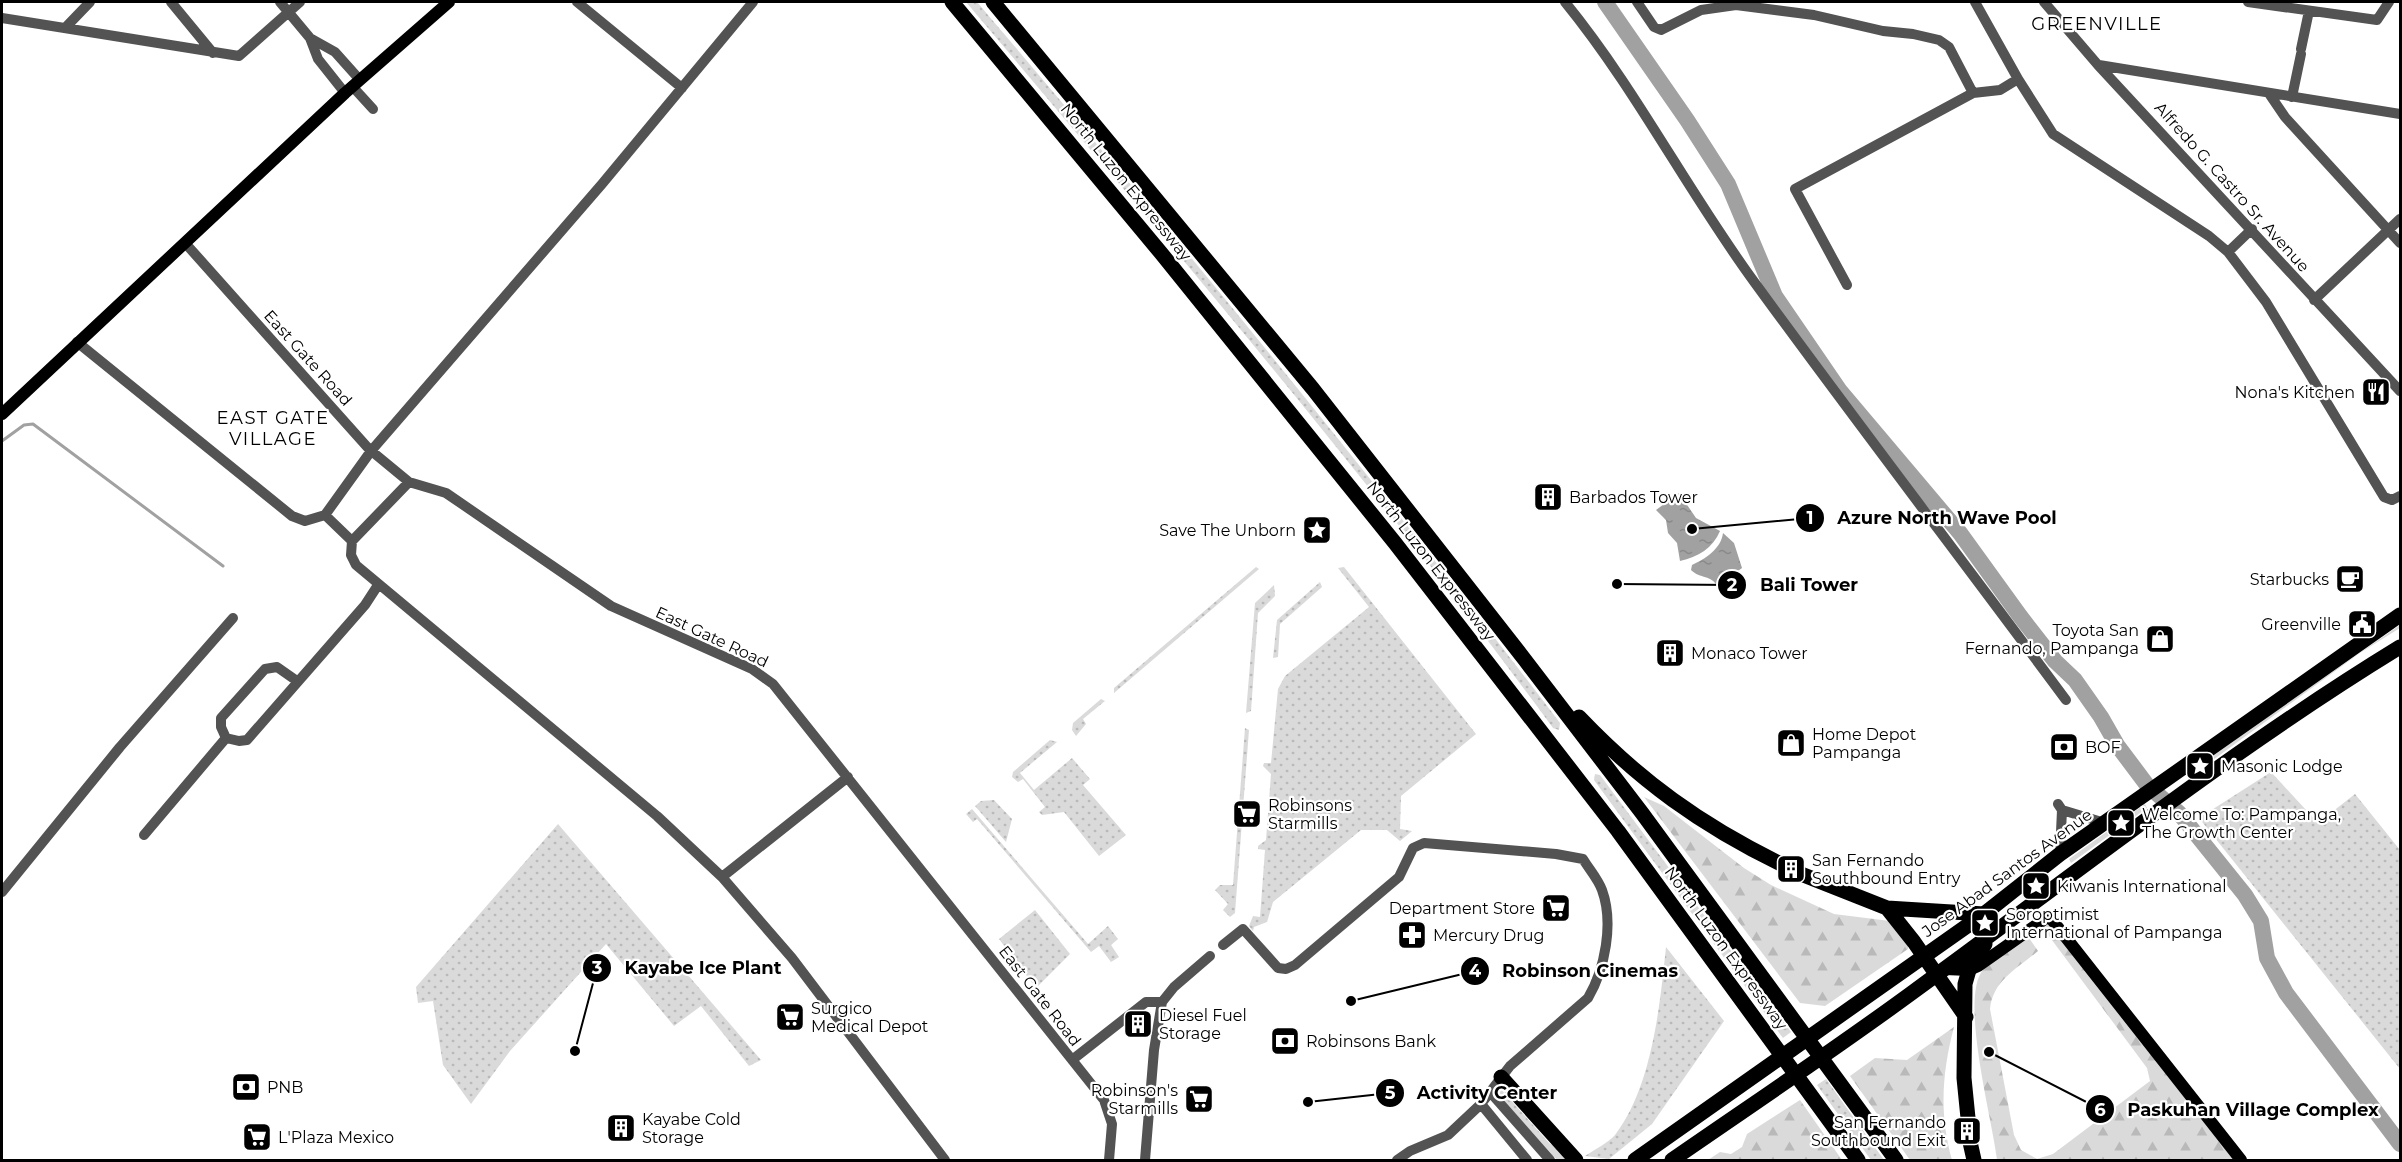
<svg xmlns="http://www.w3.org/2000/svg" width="2402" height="1162" viewBox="0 0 2402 1162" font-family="Montserrat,sans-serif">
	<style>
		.grass { fill: url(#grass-dots) }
		.forest { fill: url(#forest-firs) }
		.garden { fill: #dadada }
		.water { fill: url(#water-ripples) }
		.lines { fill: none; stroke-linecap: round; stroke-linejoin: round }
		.stream { stroke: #a1a1a1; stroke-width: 3 }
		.river { stroke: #a1a1a1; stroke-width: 16 }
		.highway-tunnel { stroke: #d9d9d9; stroke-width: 15; stroke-dasharray: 15 8; stroke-linecap: butt }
		.minor { stroke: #535353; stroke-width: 10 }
		.major { stroke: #000; stroke-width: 12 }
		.highway { stroke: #000; stroke-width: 15 }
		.labels { text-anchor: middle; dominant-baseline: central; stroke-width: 4.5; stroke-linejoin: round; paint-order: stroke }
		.street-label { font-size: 16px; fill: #000; stroke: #fff }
		.poi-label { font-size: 16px; fill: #000; stroke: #fff; text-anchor: start }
		.neighbourhood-label { font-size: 18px; letter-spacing: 1.5px; fill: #000; stroke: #fff }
		.leader { fill: none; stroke: #000; stroke-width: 2 }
		.callout-dot { fill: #000; stroke: #fff; stroke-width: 2 }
		.mark-label { font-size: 18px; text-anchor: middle; font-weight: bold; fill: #fff }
		.callout-label { font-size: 18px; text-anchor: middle; font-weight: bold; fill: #000; stroke: #fff; stroke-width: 4.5; stroke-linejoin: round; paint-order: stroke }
	</style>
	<defs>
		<pattern id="grass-dots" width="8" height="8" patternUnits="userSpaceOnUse" patternTransform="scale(1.5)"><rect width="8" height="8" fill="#dadada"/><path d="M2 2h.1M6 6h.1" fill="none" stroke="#b9b9b9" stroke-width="1.8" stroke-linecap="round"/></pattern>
		<pattern id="forest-firs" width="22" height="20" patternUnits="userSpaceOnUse" patternTransform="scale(1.5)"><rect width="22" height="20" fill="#dadada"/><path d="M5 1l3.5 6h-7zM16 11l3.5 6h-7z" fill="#b9b9b9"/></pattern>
		<pattern id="water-ripples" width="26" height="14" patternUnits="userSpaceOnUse" patternTransform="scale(1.5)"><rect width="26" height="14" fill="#a1a1a1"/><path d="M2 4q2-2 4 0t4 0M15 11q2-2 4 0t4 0" fill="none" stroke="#898989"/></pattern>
	</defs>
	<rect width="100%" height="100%" fill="#fff"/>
	<path class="grass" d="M 966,2 L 977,2 C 1177,237 1373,477 1560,723 L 1559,730 L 1553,728 C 1369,477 1166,239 966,2 Z
		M 1256,567 L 1259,569 L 1114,693 L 1114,688 Z
		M 1344,567 L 1476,734 L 1401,796 L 1400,829 L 1412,831 L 1400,841 L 1387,830 L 1361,830 L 1273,902 L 1267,922 L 1254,927 L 1253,931 L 1249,926 L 1253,916 L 1260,917 L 1265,850 L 1258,849 L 1258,846 L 1266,840 L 1271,774 L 1263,766 L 1264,763 L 1271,763 L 1278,689 L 1285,676 L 1369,607 L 1338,568 Z
		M 1320,582 L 1322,587 L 1280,624 L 1278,657 L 1273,658 L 1277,620 Z
		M 1274,585 L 1275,596 L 1258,613 L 1251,711 L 1246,713 L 1255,603 Z
		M 1101,699 L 1105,701 L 1083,719 L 1086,724 L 1076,736 L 1072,730 L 1073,723 Z
		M 1245,728 L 1249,730 L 1235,913 L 1230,917 L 1223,910 L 1228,904 L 1215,890 L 1220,885 L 1233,885 Z
		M 1050,740 L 1057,742 L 1020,773 L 1034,790 L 1072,758 L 1090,779 L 1083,785 L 1126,835 L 1099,856 L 1064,812 L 1042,815 L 1039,812 L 1045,807 L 1023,779 L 1018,782 L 1012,777 L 1013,772 Z
		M 2271,772 L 2318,823 L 2355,794 L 2400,850 L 2400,1069 L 2199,818 Z
		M 1595,774 L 1600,775 L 1791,1032 L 1783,1038 L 1594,780 Z
		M 994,800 L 1012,819 L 1006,842 L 975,806 L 981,801 Z
		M 972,809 L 1088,944 L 1108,926 L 1118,939 L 1111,945 L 1119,957 L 1111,962 L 1099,946 L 1091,952 L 977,819 L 973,822 L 966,814 Z
		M 558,824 L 761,1060 L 749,1066 L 701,1006 L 674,1026 L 606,944 L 510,1051 L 471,1104 L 443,1065 L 433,1001 L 418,1003 L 416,987 Z
		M 1035,910 L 1070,954 L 1036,988 L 999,939 Z
		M 1666,947 L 1724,1021 L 1652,1124 L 1609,1159 L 1585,1156 C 1594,1150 1608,1143 1615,1135 C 1652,1087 1660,1005 1666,947 Z
		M 1826,1079 L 1884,1160 L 1871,1160 L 1817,1085 Z
		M 1499,1087 L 1550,1144 L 1556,1146 L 1570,1160 L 1557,1160 L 1496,1092 Z"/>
	<path class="forest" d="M 1644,797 L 1664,806 L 1744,868 L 1771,885 L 1834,914 L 1890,921 L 1908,942 L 1908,949 L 1825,1006 L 1800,1003 Z
		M 2050,923 L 2234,1160 L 1997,1160 C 1993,1122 1959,998 1983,970 C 1994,957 2015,947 2029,938 L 2038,951 C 2018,968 1993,980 1990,1009 L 2014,1135 L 2021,1150 L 2037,1159 L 2053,1154 L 2150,1081 L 2147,1068 L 2043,928 Z
		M 1954,1027 C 1942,1072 1939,1115 1952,1160 L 1910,1160 L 1850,1076 L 1875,1058 L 1907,1060 Z
		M 1800,1100 L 1842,1160 L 1708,1160 L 1720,1152 L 1731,1154 L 1742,1147 L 1747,1134 Z"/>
	<path class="garden" d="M 2400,625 L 2400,628 L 2360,653 L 2195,773 L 2192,769 Z
		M 2145,804 L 2147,808 L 2071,863 L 2069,859 Z"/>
	<path class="water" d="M 1679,493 L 1696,518 L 1720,531 C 1713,548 1698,557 1680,561 L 1677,543 L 1668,533 L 1666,520 L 1656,510 Z
		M 1723,533 L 1734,543 L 1742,568 L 1717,586 C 1712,575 1700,579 1691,570 L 1692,565 C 1705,559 1721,549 1723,533 Z"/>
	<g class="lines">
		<path class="stream" d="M 2,441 L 24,425 L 33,424 L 223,566"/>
		<path class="river" d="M 1605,2 L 1687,120 L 1728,184 L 1775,296 L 1840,391 L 1960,533 L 2020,616 L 2055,661 L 2075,680 L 2101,717 L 2117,745 L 2147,785 L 2179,813 L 2245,895 L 2261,921 L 2267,958 L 2286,993 L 2400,1144"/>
		<path class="highway-tunnel" d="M 1781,864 L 1801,874
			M 1968,1118 L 1970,1142"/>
		<path class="minor" d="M 171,2 L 213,53
			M 280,2 L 310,38 L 318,59 L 345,93
			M 577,2 L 682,88
			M 1565,2 C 1636,89 1688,192 1755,283 C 1857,423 1963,561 2066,700
			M 1637,2 L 1654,27 L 1661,30 L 1701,10 L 1736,5 L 1814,15 L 1883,31 L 1913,34 L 1939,40 L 1949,47 L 1973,93
			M 1975,2 L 2018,79 L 2053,134 L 2209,236 L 2228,252 L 2266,302 L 2384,497 L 2392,500 L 2400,496
			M 2044,2 L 2098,65 L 2400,391
			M 2248,2 L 2377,20 L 2389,2
			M 2,18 L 239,56 L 300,2
			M 65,28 L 90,2
			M 310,38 L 335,52 L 360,80
			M 2301,49 L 2309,11
			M 2099,65 L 2400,114
			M 352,86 L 373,109
			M 2270,95 L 2285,117 L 2400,243
			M 2292,97 L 2301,54
			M 186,244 L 369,449 L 409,482 L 446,493 L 611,606 L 752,669 L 773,684 L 1104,1100 L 1112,1124 L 1109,1160
			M 2228,252 L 2252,229
			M 1847,285 L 1795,189 L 1973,93 L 2000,90 L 2018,79
			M 2314,300 L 2400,219
			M 77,342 L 292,516 L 305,521 L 325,515 L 371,451 L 602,184 L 753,2
			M 409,482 L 352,541 L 351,555 L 356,565 L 657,816 L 722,877 L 792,958 L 945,1160
			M 325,515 L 352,541
			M 226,738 L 239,741 L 247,740 L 365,605 L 378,585
			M 226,738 L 221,727 L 221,718 L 265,669 L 277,667 L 297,681
			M 2058,804 L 2062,810 L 2060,854
			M 2062,810 L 2105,823
			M 144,835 L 226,738
			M 722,877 L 848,777
			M 2,892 L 120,747 L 233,618
			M 1223,945 L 1243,929 L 1278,968 L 1286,969 L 1295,965 L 1399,877 L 1413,848 L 1424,843 L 1556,854 L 1583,859 C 1589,869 1598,879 1602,890 C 1614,923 1605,969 1588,998 L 1510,1066 L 1481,1104 L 1448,1135 L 1410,1151 L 1397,1160
			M 1072,1060 L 1146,1002 L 1162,1002
			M 1490,1092 L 1550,1160
			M 1481,1104 L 1527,1160
			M 1145,1160 L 1154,1050 L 1162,1002 L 1174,987 L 1210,956"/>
		<path class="major" d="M 2,414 L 345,93 L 449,2
			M 1945,969 L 1969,970 L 1978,966 L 2049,916 L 2241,1160"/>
		<path class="highway" d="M 952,2 L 1161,253 L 1395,543 L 1618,831 L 1858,1160
			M 993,2 L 1313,389 L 1525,660 L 1642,813 L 1896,1160
			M 1579,717 C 1640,781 1701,825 1781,864
			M 1801,874 L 1887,908 L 1984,914
			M 1887,908 L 1914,942 L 1966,1017
			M 1501,1077 L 1576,1160
			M 1968,1118 L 1964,1078 L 1965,984 L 1969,970 L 1985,944
			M 1970,1142 L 1974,1160
			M 1635,1160 L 1984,914 L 2060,854 L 2400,615
			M 1672,1160 C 1753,1104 1834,1050 1913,992 C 2074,875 2230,751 2400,647"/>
	</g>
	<defs>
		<g id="restaurant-square" transform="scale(1.5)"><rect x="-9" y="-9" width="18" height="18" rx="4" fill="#000" stroke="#fff"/><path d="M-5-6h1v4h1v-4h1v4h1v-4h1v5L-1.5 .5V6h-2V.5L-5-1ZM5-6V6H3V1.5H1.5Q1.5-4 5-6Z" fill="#fff"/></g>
		<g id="building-square" transform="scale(1.5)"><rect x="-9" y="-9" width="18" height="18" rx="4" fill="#000" stroke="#fff"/><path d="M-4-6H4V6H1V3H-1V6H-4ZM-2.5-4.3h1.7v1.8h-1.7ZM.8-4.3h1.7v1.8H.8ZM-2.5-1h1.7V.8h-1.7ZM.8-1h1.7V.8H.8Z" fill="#fff"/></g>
		<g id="sight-square" transform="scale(1.5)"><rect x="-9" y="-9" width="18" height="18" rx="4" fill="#000" stroke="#fff"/><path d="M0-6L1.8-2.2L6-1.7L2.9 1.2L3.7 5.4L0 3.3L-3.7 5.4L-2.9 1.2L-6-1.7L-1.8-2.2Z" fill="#fff"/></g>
		<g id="cafe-square" transform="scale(1.5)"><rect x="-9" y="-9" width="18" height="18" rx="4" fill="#000" stroke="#fff"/><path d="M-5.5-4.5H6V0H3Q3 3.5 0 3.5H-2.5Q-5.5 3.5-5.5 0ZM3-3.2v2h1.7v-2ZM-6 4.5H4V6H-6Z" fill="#fff"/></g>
		<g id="civic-square" transform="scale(1.5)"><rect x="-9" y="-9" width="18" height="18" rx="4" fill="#000" stroke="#fff"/><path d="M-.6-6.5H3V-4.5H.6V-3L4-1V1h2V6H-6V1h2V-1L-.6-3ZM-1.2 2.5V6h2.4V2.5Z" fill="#fff"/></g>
		<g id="shop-square" transform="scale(1.5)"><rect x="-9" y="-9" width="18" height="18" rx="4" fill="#000" stroke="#fff"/><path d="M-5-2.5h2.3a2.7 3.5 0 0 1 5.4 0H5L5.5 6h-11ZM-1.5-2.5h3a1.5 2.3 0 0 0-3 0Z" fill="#fff"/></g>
		<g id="bank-square" transform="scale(1.5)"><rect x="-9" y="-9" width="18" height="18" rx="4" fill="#000" stroke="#fff"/><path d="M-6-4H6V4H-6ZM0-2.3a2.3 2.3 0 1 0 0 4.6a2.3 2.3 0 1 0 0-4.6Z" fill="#fff"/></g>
		<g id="supermarket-square" transform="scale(1.5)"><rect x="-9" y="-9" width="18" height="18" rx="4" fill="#000" stroke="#fff"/><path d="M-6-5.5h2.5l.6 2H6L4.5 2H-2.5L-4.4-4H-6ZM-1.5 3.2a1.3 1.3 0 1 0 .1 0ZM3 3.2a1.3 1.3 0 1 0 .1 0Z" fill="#fff"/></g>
		<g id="pharmacy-square" transform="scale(1.5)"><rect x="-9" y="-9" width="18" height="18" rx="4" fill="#000" stroke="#fff"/><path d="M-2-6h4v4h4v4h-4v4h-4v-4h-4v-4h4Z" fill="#fff"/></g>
	</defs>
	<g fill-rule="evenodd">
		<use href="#restaurant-square" x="2376" y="392"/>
		<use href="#building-square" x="1548" y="497"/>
		<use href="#sight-square" x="1317" y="530"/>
		<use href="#cafe-square" x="2350" y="579"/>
		<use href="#civic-square" x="2362" y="624"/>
		<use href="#shop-square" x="2160" y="639"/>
		<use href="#building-square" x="1670" y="653"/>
		<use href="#shop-square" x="1791" y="743"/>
		<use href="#bank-square" x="2064" y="747"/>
		<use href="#sight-square" x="2200" y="766"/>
		<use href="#supermarket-square" x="1247" y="814"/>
		<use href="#sight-square" x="2121" y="823"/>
		<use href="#building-square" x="1791" y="869"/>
		<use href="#sight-square" x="2036" y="886"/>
		<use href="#supermarket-square" x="1556" y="908"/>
		<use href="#sight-square" x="1985" y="923"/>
		<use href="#pharmacy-square" x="1412" y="935"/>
		<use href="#supermarket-square" x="790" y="1017"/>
		<use href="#building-square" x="1138" y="1024"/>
		<use href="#bank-square" x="1285" y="1041"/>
		<use href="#bank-square" x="246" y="1087"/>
		<use href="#supermarket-square" x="1199" y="1099"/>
		<use href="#building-square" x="621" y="1128"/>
		<use href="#building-square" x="1967" y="1131"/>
		<use href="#supermarket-square" x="257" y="1137"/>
	</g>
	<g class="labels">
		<g class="street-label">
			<text transform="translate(1126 182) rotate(51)">North Luzon Expressway</text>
			<text transform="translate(2232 187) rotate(48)">Alfredo G. Castro Sr. Avenue</text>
			<text transform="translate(308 358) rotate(48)">East Gate Road</text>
			<text transform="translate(1431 561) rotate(52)">North Luzon Expressway</text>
			<text transform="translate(712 637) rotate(25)">East Gate Road</text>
			<text transform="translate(2007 873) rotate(-36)">Jose Abad Santos Avenue</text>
			<text transform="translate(1726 948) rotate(54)">North Luzon Expressway</text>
			<text transform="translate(1040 996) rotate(52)">East Gate Road</text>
		</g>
		<g class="poi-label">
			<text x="2355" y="392" text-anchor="end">Nona's Kitchen</text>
			<text x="1569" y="497">Barbados Tower</text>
			<text x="1296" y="530" text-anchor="end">Save The Unborn</text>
			<text x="2329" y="579" text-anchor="end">Starbucks</text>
			<text x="2341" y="624" text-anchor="end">Greenville</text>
			<text x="2139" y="630" text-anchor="end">Toyota San<tspan x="2139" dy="18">Fernando, Pampanga</tspan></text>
			<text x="1691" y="653">Monaco Tower</text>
			<text x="1812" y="734">Home Depot<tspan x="1812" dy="18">Pampanga</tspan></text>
			<text x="2085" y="747">BOF</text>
			<text x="2221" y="766">Masonic Lodge</text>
			<text x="1268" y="805">Robinsons<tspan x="1268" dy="18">Starmills</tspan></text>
			<text x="2142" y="814">Welcome To: Pampanga,<tspan x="2142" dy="18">The Growth Center</tspan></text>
			<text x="1812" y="860">San Fernando<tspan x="1812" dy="18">Southbound Entry</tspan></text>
			<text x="2057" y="886">Kiwanis International</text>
			<text x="1535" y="908" text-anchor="end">Department Store</text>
			<text x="2006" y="914">Soroptimist<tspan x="2006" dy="18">International of Pampanga</tspan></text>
			<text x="1433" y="935">Mercury Drug</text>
			<text x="811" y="1008">Surgico<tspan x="811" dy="18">Medical Depot</tspan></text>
			<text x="1159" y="1015">Diesel Fuel<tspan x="1159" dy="18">Storage</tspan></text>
			<text x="1306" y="1041">Robinsons Bank</text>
			<text x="267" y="1087">PNB</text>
			<text x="1178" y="1090" text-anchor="end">Robinson's<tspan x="1178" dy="18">Starmills</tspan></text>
			<text x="642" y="1119">Kayabe Cold<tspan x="642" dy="18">Storage</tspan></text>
			<text x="1946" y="1122" text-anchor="end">San Fernando<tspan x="1946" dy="18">Southbound Exit</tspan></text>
			<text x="278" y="1137">L'Plaza Mexico</text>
		</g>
		<g class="neighbourhood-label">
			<text x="2097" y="24">GREENVILLE</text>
			<text x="273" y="418">EAST GATE<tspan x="273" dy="21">VILLAGE</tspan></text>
		</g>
	</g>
	<path class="leader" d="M1692 529L1810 518M1617 584L1732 585M575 1051L597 968M1351 1001L1475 971M1308 1102L1390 1093M1989 1052L2100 1109"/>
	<g class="callout-dot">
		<circle cx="1692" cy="529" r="6"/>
		<circle cx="1617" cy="584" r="6"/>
		<circle cx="575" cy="1051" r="6"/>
		<circle cx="1351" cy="1001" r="6"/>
		<circle cx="1308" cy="1102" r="6"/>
		<circle cx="1989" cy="1052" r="6"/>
		<circle cx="1810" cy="518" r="15"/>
		<circle cx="1732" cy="585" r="15"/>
		<circle cx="597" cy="968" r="15"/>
		<circle cx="1475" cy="971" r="15"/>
		<circle cx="1390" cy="1093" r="15"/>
		<circle cx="2100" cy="1109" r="15"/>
	</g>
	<g class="mark-label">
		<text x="1810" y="524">1</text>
		<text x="1732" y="591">2</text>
		<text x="597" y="974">3</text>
		<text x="1475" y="977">4</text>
		<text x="1390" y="1099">5</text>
		<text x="2100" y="1116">6</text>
	</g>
	<g class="callout-label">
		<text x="1947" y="524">Azure North Wave Pool</text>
		<text x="1809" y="591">Bali Tower</text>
		<text x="703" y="974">Kayabe Ice Plant</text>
		<text x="1590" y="977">Robinson Cinemas</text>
		<text x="1487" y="1099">Activity Center</text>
		<text x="2253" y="1116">Paskuhan Village Complex</text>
	</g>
	<rect width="2402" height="1162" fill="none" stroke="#000000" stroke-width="6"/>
</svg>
